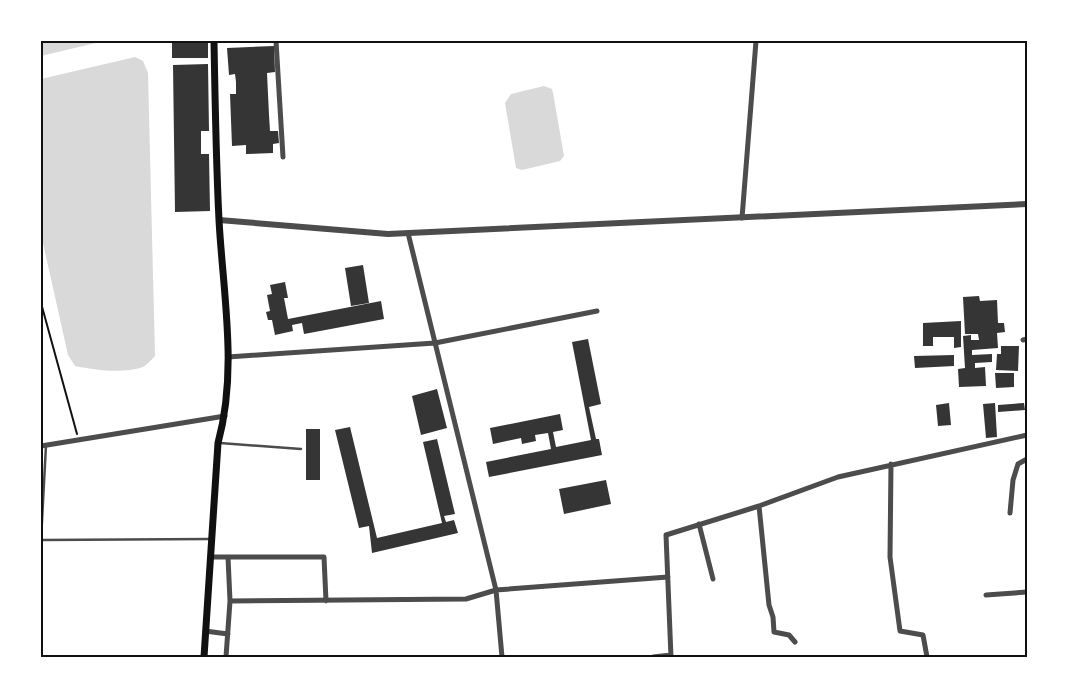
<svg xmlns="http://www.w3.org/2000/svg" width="1068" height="698" viewBox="0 0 1068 698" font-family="'Alegreya Sans',sans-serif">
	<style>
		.water { fill: #d9d9d9 }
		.building { fill: #353535 }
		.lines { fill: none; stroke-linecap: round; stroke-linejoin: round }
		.path { stroke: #111; stroke-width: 2 }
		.service { stroke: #4c4c4c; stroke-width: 2.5 }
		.minor { stroke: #4c4c4c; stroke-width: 5 }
		.tertiary { stroke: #4c4c4c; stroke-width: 6 }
		.secondary { stroke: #111; stroke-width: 7 }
		.neatline { fill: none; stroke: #111; stroke-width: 2 }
	</style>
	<rect width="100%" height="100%" fill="#fff"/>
	<path class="water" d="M 41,41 L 104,41 L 41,56 Z
		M 135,57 L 143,61 L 148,73 L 155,356 C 151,360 147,365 143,367 C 123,374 95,370 75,366 L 68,355 L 41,234 L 41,79 Z
		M 544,86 L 552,89 L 553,93 L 564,156 L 560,161 L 522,170 L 516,168 L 505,103 L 511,94 Z"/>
	<path class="building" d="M 172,41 L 208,41 L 208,58 L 172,58 Z
		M 274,46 L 275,72 L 267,73 L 269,115 L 270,131 L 278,131 L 279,143 L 273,144 L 273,153 L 246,154 L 246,145 L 232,146 L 230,94 L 236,94 L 236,82 L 235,74 L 229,75 L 227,48 Z
		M 208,64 L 209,131 L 201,131 L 201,154 L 209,154 L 210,211 L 175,212 L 173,65 Z
		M 363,265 L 369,303 L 351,306 L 345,268 Z
		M 285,282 L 288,298 L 284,298 L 288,319 L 381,301 L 384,319 L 304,334 L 302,323 L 292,325 L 293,331 L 275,335 L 272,320 L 268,320 L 266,312 L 270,311 L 267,295 L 272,294 L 270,285 Z
		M 979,296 L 980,301 L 997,300 L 998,323 L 1004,323 L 1005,332 L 997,333 L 998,348 L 972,350 L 972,355 L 992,354 L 992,362 L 975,363 L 975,368 L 985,367 L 986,386 L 959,387 L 958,369 L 965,368 L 963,336 L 971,335 L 971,340 L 979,340 L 978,334 L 965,334 L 963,297 Z
		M 961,321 L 961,347 L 954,348 L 954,337 L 933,337 L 933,346 L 923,346 L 923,323 Z
		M 588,339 L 601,404 L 589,407 L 596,439 L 599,439 L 602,455 L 489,477 L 486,462 L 551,449 L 548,433 L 535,435 L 536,441 L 522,444 L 521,438 L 493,444 L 490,428 L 560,414 L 563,430 L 553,432 L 556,447 L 591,440 L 572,342 Z
		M 1001,346 L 1019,346 L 1018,371 L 996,370 L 997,354 L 1001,354 Z
		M 954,355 L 954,366 L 915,368 L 914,356 Z
		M 995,373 L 1014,373 L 1014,387 L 996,388 Z
		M 437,389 L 447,428 L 421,435 L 412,396 Z
		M 949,403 L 951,425 L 938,426 L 936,405 Z
		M 995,403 L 997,437 L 986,438 L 983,404 Z
		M 1024,403 L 1025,410 L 998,412 L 998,405 Z
		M 350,427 L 377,538 L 442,523 L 423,442 L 437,439 L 455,514 L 444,516 L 446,522 L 454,520 L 458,533 L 372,553 L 369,526 L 359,528 L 335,430 Z
		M 306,429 L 320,429 L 320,480 L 306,480 Z
		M 606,480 L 611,504 L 564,514 L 559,489 Z"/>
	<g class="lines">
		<path class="path" d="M 41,303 L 77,434"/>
		<path class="service" d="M 220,443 L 301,449
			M 41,540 L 46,445
			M 41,543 L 41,540 L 210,539
			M 41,651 L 41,657"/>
		<path class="minor" d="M 276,41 L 283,157
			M 742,218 L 756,41
			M 1023,340 L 1027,339
			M 228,357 L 435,343 L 597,311
			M 41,446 L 225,416
			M 891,464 L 890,557 L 900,631 L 923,635 L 927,657
			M 759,506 L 769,605 L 773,617 L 774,632 L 789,635 L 795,642
			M 1010,513 L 1013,480 L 1018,464 L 1027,459
			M 699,524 L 713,579
			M 210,557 L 324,557 L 326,601
			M 228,557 L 230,601
			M 986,595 L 1027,592
			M 205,631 L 228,634
			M 226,657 L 230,601 L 466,599 L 496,590 L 408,233
			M 502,657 L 496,590 L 668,577
			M 653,657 L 671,655
			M 671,657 L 666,535 L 759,506 L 838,477 L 1027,435"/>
		<path class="tertiary" d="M 219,220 L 388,234 L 1027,204"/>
		<path class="secondary" d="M 204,657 L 218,443 C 238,370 223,294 219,220 C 216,161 215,101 214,41"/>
	</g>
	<rect width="1068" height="698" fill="none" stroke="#ffffff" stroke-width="85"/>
	<rect x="42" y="42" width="984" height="614" class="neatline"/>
</svg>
